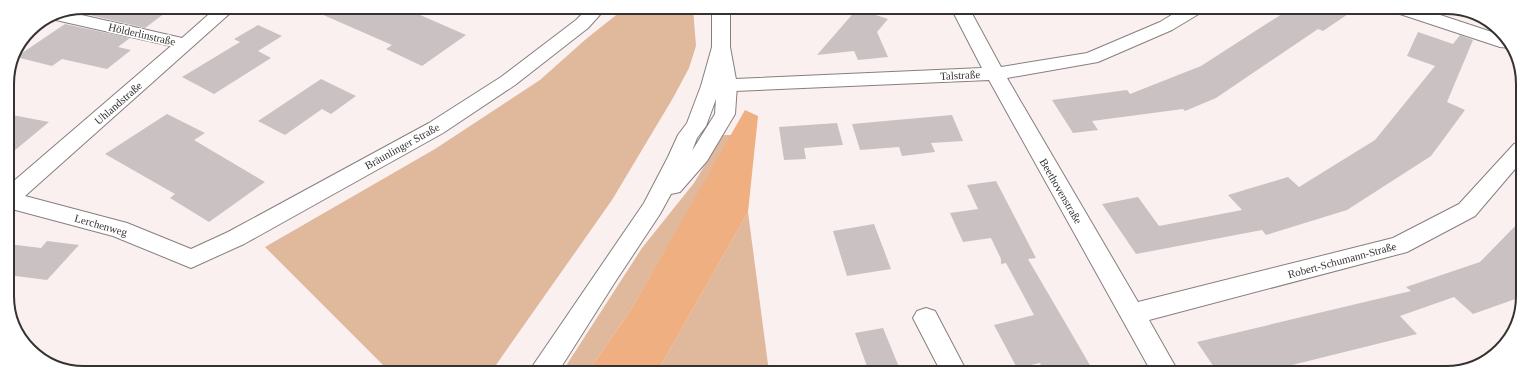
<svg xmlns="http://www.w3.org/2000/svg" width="1530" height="380" viewBox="0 0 1530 380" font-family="Georgia,serif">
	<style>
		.green { fill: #e0b89b }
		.forest { fill: #efaf80 }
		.building { fill: #cac1c3 }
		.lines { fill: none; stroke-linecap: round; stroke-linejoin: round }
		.street-casing { stroke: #877f7f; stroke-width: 2 }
		.secondary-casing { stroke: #877f7f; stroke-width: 2 }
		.street { fill: #fff; fill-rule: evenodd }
		.secondary { fill: #fff; fill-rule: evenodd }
		.labels { text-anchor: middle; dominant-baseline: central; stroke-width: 3.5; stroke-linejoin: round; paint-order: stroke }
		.street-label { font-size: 11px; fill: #363232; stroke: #fff }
		.rim { fill: none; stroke: #363232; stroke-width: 2 }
	</style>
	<rect width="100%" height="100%" fill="#f9f0ef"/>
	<path class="green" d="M 625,8 L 693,8 L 696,46 L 689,68 L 673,98 L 612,200 L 491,372 L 390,372 L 265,247 L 435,149 L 540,80 L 586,39 Z
		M 723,135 L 732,135 L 632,308 L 588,372 L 562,372 L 642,248 L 694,183 Z
		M 748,212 L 769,372 L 657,372 Z"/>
	<path class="forest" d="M 745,110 L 758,116 L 748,212 L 657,372 L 588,372 L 632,308 Z"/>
	<path class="building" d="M 90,7 L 173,7 L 145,28 L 81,13 Z
		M 305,7 L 402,7 L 466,35 L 422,66 L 386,49 L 392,45 Z
		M 1277,8 L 1357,8 L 1323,31 L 1318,29 L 1216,98 L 1185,111 L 1183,109 L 1092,121 L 1098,130 L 1073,133 L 1052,100 L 1127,90 L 1130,94 L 1201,66 L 1285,12 Z
		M 857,9 L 888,19 L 877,32 L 888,57 L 858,60 L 854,51 L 817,55 Z
		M 65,24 L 130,38 L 118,47 L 131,50 L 107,69 L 62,59 L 52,66 L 16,57 Z
		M 258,25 L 282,36 L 258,51 L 271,58 L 214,94 L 182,77 L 240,42 L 234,39 Z
		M 1418,32 L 1453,44 L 1460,35 L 1473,40 L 1447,102 L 1465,110 L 1431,156 L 1347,210 L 1266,235 L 1262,230 L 1136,254 L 1102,204 L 1138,197 L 1159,226 L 1242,210 L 1228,195 L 1288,177 L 1299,187 L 1375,140 L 1435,66 L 1407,56 Z
		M 321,79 L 356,96 L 331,114 L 322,109 L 285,135 L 258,121 Z
		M 7,114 L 49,122 L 8,156 Z
		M 167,114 L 205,133 L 194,140 L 265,182 L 209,222 L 170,198 L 175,194 L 105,154 Z
		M 952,115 L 963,141 L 931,143 L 935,152 L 902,156 L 899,147 L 860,150 L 852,124 Z
		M 837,123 L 843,145 L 804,148 L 806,159 L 784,160 L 779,127 Z
		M 996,181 L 1036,258 L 1028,259 L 1094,372 L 1044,372 L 1040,363 L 1017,368 L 994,325 L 1034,315 L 1006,263 L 1001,264 L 1001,259 L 991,238 L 963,242 L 950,213 L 978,209 L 967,185 Z
		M 1521,220 L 1521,297 L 1473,314 L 1454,297 L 1400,316 L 1417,334 L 1260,373 L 1218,373 L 1197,342 L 1411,291 L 1406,287 L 1480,262 Z
		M 874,224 L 891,269 L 847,276 L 833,231 Z
		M 47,241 L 79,245 L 47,280 L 8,275 L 8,244 L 41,248 Z
		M 883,328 L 901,372 L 869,372 L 855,333 Z"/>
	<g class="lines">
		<g class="street-casing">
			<path id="street" d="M 217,7 L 237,7 L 25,196 L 127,223 L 191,249 L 228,232 L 429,123 L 501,77 L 576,20 L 588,8 L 606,8 L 588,28 L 515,85 L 443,133 L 244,244 L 191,268 L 113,236 L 8,208 L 8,186 L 171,46 L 47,18 L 55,13 L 64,11 L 182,38 Z
				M 951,8 L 969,8 L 1001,67 L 1087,53 L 1160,22 L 1183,8 L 1205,8 L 1202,12 L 1172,30 L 1098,62 L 1007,78 L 1138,302 L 1393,238 L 1459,204 L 1514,144 L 1521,142 L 1521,162 L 1475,216 L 1407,252 L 1149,320 L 1179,373 L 1152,373 L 989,80 L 711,92 L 704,90 L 701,86 L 704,82 L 711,80 L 982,68 Z
				M 1392,8 L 1419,8 L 1504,36 L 1510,48 L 1500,47 L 1394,12 Z
				M 926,308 L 935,311 L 967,372 L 941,372 L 913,318 L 917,311 Z"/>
		</g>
		<g class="secondary-casing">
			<path id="secondary" d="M 712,8 L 730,8 L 730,47 L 737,85 L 735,114 L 707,161 L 680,192 L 671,194 L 660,214 L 615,282 L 558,372 L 530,372 L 534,364 L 644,203 L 668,157 L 678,135 L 687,123 L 701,86 L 712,47 ZM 716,99 L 715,114 L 692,151 L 697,138 L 706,126 Z"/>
		</g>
		<use href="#street" class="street"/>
		<use href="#secondary" class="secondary"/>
	</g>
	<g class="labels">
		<g class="street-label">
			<text transform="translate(142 34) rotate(13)">Hölderlinstraße</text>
			<text transform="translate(960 75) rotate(-3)">Talstraße</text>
			<text transform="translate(118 103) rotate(-41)">Uhlandstraße</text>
			<text transform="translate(402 146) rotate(-29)">Bräunlinger Straße</text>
			<text transform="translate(1061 191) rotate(60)">Beethovenstraße</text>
			<text transform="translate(101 225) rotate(16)">Lerchenweg</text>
			<text transform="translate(1342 260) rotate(-15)">Robert-Schumann-Straße</text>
		</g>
	</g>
	<path d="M0 0H1530V380H0ZM84 14H1446A70 70 0 0 1 1516 84V296A70 70 0 0 1 1446 366H84A70 70 0 0 1 14 296V84A70 70 0 0 1 84 14Z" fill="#fff" fill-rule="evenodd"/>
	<path class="rim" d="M84 14H1446A70 70 0 0 1 1516 84V296A70 70 0 0 1 1446 366H84A70 70 0 0 1 14 296V84A70 70 0 0 1 84 14Z"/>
</svg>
